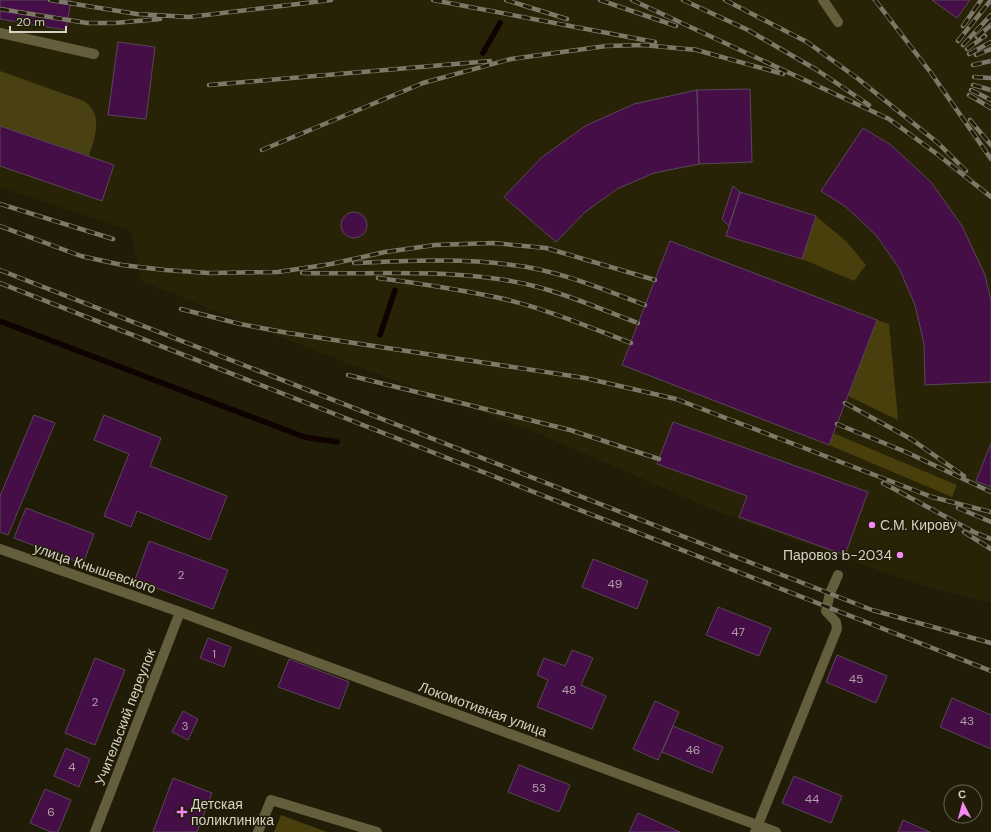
<svg xmlns="http://www.w3.org/2000/svg" width="991" height="832" viewBox="0 0 991 832" font-family="'DM Sans',sans-serif">
	<style>
		.built { fill: #282306 }
		.green { fill: #483f0d }
		.forest { fill: #494111 }
		.lines { fill: none; stroke-linecap: round; stroke-linejoin: round }
		.stream { stroke: #0f0200; stroke-width: 5.5 }
		.building { fill: #460e47; stroke: #584758 }
		.minor { stroke: #655e3d; stroke-width: 10 }
		.rail-casing { stroke: #7c7968; stroke-width: 4.5 }
		.rail { stroke: #201c07; stroke-width: 3; stroke-dasharray: 9; stroke-linecap: butt }
		.poi-dot { fill: #f38af2; stroke: #201c07; stroke-width: 1.5 }
		.labels { text-anchor: middle; dominant-baseline: central; stroke-width: 3; stroke-linejoin: round; paint-order: stroke }
		.number-label { font-size: 12px; fill: #b0a1a6 }
		.poi-label { font-size: 14px; fill: #d4d2c5; stroke: #201c07; text-anchor: start }
		.street-label { font-size: 14px; fill: #d4d2c5; stroke: #201c07 }
	</style>
	<rect width="100%" height="100%" fill="#201c07"/>
	<path class="built" d="M 0,0 L 991,0 L 991,603 L 911,582 L 726,515 L 530,430 L 318,352 L 141,281 L 131,231 L 0,187 Z"/>
	<path class="green" d="M 816,216 L 847,242 L 866,265 L 854,281 L 802,259 Z
		M 877,320 L 889,324 L 898,420 L 848,396 Z
		M 833,433 L 957,485 L 952,497 L 829,445 Z
		M 281,815 L 327,832 L 274,832 Z"/>
	<path class="forest" d="M 0,71 L 84,101 C 104,115 95,136 89,156 L 0,126 Z"/>
	<g class="lines">
		<path class="stream" d="M 483,53 L 500,23
			M 0,321 L 304,437 L 337,442
			M 380,335 L 395,290"/>
	</g>
	<path class="building" d="M 0,0 L 71,0 L 66,30 L 0,19 Z
		M 932,0 L 970,0 L 957,18 Z
		M 118,42 L 155,47 L 146,119 L 108,115 Z
		M 750,89 L 752,162 L 699,164 L 697,90 Z
		M 697,90 L 699,164 L 654,173 L 617,189 L 584,213 L 556,242 L 504,197 L 541,158 L 585,126 L 634,104 Z
		M 0,126 L 114,165 L 102,201 L 0,166 Z
		M 863,128 L 891,145 L 931,182 L 962,226 L 985,275 L 991,301 L 991,382 L 925,385 L 924,344 L 915,305 L 899,268 L 876,235 L 846,207 L 821,191 Z
		M 733,186 L 740,192 L 729,226 L 722,219 Z
		M 740,192 L 816,216 L 802,259 L 726,236 Z
		M341 225a13 13 0 1 1 26 0a13 13 0 1 1-26 0Z
		M 670,241 L 877,320 L 829,445 L 622,365 Z
		M 34,415 L 55,423 L 8,535 L 0,532 L 0,496 Z
		M 104,415 L 161,438 L 150,466 L 227,496 L 210,540 L 137,511 L 131,527 L 104,516 L 129,454 L 94,440 Z
		M 673,422 L 868,492 L 845,555 L 739,517 L 747,496 L 657,464 Z
		M 991,443 L 991,487 L 976,481 Z
		M 26,508 L 94,534 L 83,564 L 14,538 Z
		M 149,541 L 228,570 L 213,609 L 135,580 Z
		M 593,559 L 648,581 L 637,609 L 582,587 Z
		M 718,607 L 771,628 L 759,656 L 706,635 Z
		M 208,638 L 231,647 L 224,667 L 200,658 Z
		M 572,650 L 593,658 L 581,685 L 606,696 L 592,729 L 537,707 L 548,680 L 537,675 L 544,658 L 565,666 Z
		M 837,655 L 887,676 L 876,703 L 826,682 Z
		M 95,658 L 125,670 L 95,745 L 65,733 Z
		M 289,659 L 349,682 L 339,709 L 278,687 Z
		M 952,698 L 991,715 L 991,749 L 940,727 Z
		M 655,701 L 679,712 L 658,760 L 633,749 Z
		M 183,711 L 198,719 L 188,740 L 172,732 Z
		M 673,726 L 723,747 L 712,773 L 662,752 Z
		M 66,748 L 90,759 L 79,787 L 54,776 Z
		M 519,765 L 570,785 L 559,812 L 508,792 Z
		M 794,776 L 842,796 L 831,823 L 782,803 Z
		M 173,778 L 212,793 L 197,832 L 153,832 Z
		M 45,789 L 71,800 L 58,832 L 51,832 L 30,823 Z
		M 638,813 L 680,832 L 629,832 Z
		M 903,820 L 930,832 L 898,832 Z"/>
	<g class="lines">
		<path class="minor" d="M 823,0 L 838,22
			M 0,33 L 94,54
			M 0,549 L 180,612 L 776,832
			M 95,832 L 180,612
			M 258,832 L 271,800 L 377,832
			M 755,832 L 837,629 L 836,622 L 826,611 L 830,593 L 838,575"/>
		<g class="rail-casing">
			<path id="rail" d="M 50,0 L 137,14 L 189,17 L 331,0
				M 433,0 L 655,42
				M 506,0 L 567,19
				M 600,0 L 676,26
				M 632,0 L 889,119 L 937,154 L 991,197
				M 683,0 L 748,30 L 817,70 L 869,105
				M 725,0 L 807,42 L 857,78 L 938,143 L 966,171
				M 875,0 L 931,73 L 991,159
				M 0,9 L 87,23 L 115,23 L 160,19
				M 963,26 L 981,0
				M 977,37 L 991,25
				M 958,41 L 991,0
				M 963,45 L 991,15
				M 693,49 L 783,74
				M 967,49 L 985,36
				M 969,54 L 991,42
				M 976,55 L 991,49
				M 973,65 L 991,61
				M 974,77 L 991,78
				M 209,85 L 490,61
				M 973,85 L 991,90
				M 971,90 L 991,100
				M 969,95 L 991,108
				M 970,120 L 991,145
				M 262,150 L 423,83 L 511,59 L 606,46 L 643,45 L 697,50
				M 0,204 L 113,239
				M 0,226 L 81,256 L 122,265 L 165,270 L 209,273 L 278,272 L 331,264 L 385,252 L 435,245 L 493,243 L 546,248 L 655,280
				M 354,263 C 406,261 460,258 512,265 C 558,270 602,289 645,305
				M 0,270 L 872,610 L 991,643
				M 302,273 C 380,275 462,267 538,287 C 572,296 605,311 638,323
				M 378,278 C 417,283 456,289 495,297 C 542,307 586,326 631,343
				M 0,283 L 991,671
				M 181,309 L 240,324 L 288,333 L 585,378 L 676,399 L 932,497 L 991,512
				M 348,375 L 570,430 L 659,459
				M 845,403 L 911,439 L 964,476
				M 837,424 L 906,452 L 991,492
				M 883,483 L 974,532 L 991,539
				M 958,508 L 991,522
				M 964,532 L 991,549"/>
		</g>
		<use href="#rail" class="rail"/>
	</g>
	<g class="poi-dot">
		<circle cx="872" cy="525" r="4"/>
		<circle cx="900" cy="555" r="4"/>
		<path d="M180 806h4v4h4v4h-4v4h-4v-4h-4v-4h4z"/>
	</g>
	<g class="labels">
		<g class="number-label">
			<text x="181" y="575">2</text>
			<text x="615" y="584">49</text>
			<text x="738" y="632">47</text>
			<text x="214" y="654">1</text>
			<text x="856" y="679">45</text>
			<text x="569" y="690">48</text>
			<text x="95" y="702">2</text>
			<text x="967" y="721">43</text>
			<text x="185" y="726">3</text>
			<text x="693" y="750">46</text>
			<text x="72" y="767">4</text>
			<text x="539" y="788">53</text>
			<text x="812" y="799">44</text>
			<text x="51" y="812">6</text>
		</g>
		<g class="poi-label">
			<text x="880" y="525">С.М. Кирову</text>
			<text x="892" y="555" text-anchor="end">Паровоз b-2034</text>
			<text x="191" y="804">Детская<tspan x="191" dy="16">поликлиника</tspan></text>
		</g>
		<g class="street-label">
			<text transform="translate(95 568) rotate(19)">улица Кнышевского</text>
			<text transform="translate(483 709) rotate(20)">Локомотивная улица</text>
			<text transform="translate(125 717) rotate(-69)">Учительский переулок</text>
		</g>
	</g>
	<g transform="translate(963 804) rotate(354)"><circle r="19" fill="#201c07" stroke="#686553"/>
	<path d="M0-3L7 15L0 10L-7 15Z" fill="#f38af2"/>
	<text y="-6" font-size="11" font-weight="bold" text-anchor="middle" fill="#d4d2c5">С</text>
	</g>
	<path d="M10 26v6h56v-6" fill="none" stroke="#d4d2c5" stroke-width="2"/>
	<text x="16" y="26" font-size="12" fill="#d4d2c5" stroke="#201c07" stroke-width="3" paint-order="stroke">20 m</text>
</svg>
